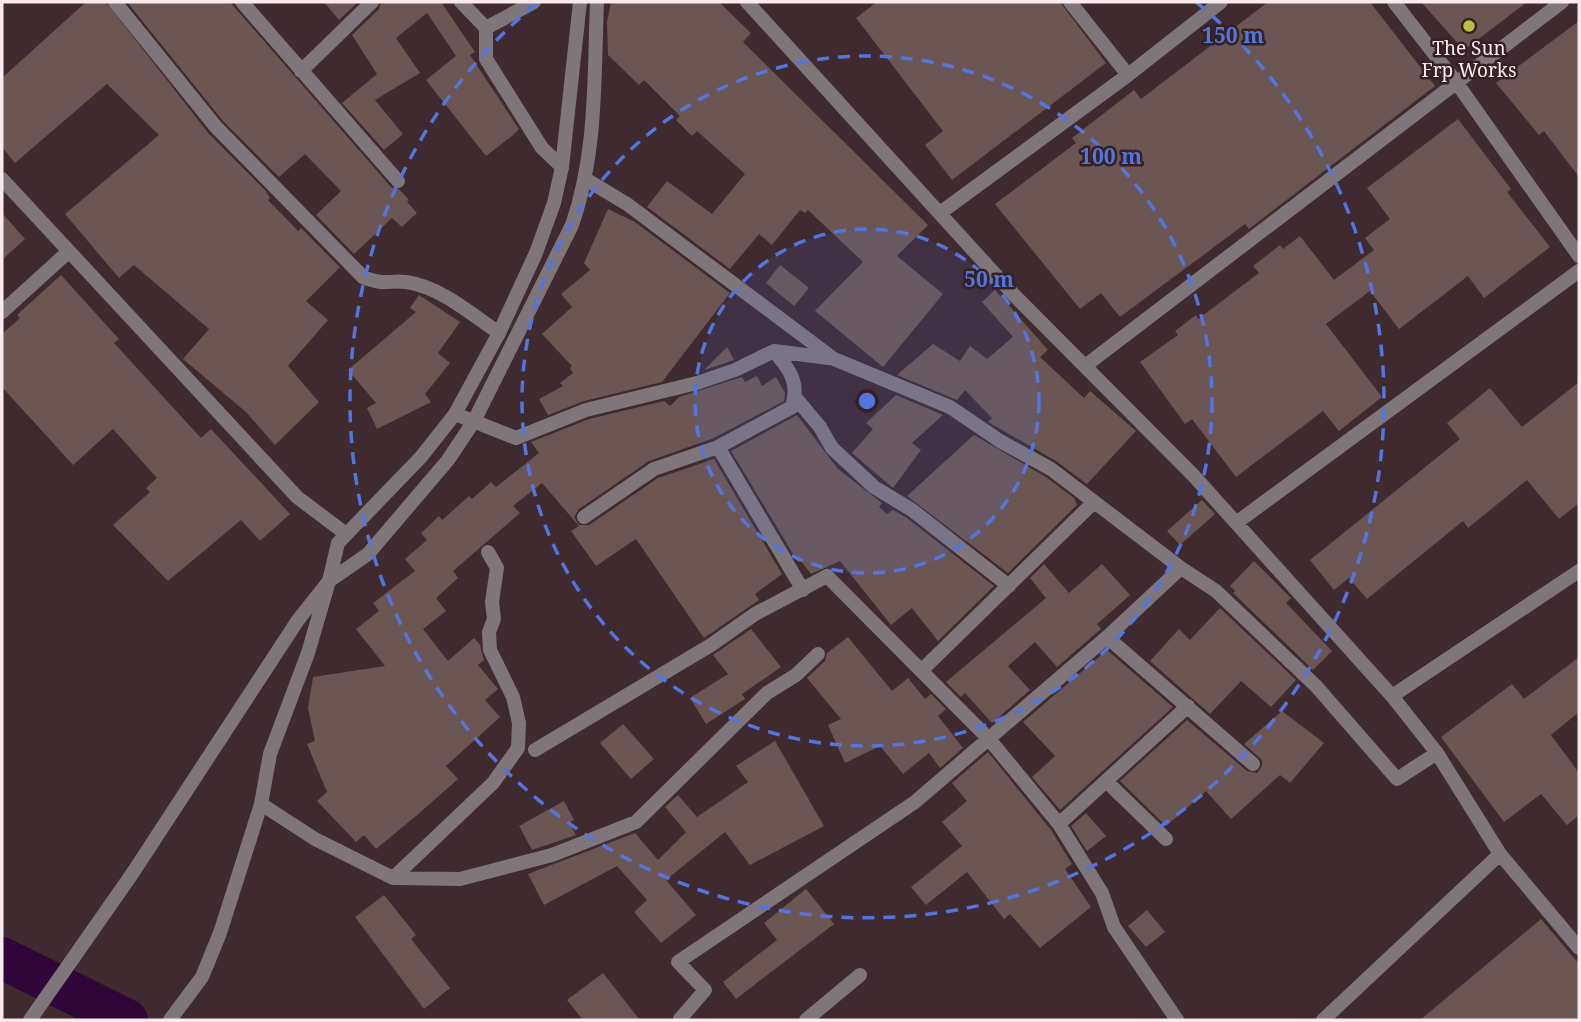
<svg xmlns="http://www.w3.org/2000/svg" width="1581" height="1022" viewBox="0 0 1581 1022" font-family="'Noto Serif',serif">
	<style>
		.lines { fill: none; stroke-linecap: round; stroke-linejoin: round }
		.river { stroke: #2f0637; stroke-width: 42 }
		.building { fill: #6c5653 }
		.service { stroke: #7f767b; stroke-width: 14 }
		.minor { stroke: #7f767b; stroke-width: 14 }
		.tertiary { stroke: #7f767b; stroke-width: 14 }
		.ring { fill: none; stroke: #5475dd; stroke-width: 3.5; stroke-dasharray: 12 9 }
		.poi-dot { fill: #bbc045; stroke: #342125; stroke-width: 2.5 }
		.labels { text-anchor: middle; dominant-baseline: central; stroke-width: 5; stroke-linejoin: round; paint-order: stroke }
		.poi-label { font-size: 19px; fill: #f8eaed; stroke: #342125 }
		.centre { fill: #5475dd; stroke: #342125; stroke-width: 3.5 }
		.ring-label { font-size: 21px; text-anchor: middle; font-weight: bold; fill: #5475dd; stroke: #342125; stroke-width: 5; stroke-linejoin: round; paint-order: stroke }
	</style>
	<rect width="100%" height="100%" fill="#3e2a2f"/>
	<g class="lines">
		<path class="river" d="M 2,958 L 127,1020"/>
	</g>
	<path class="building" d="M 86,2 L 106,2 L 209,134 L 265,190 L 270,198 L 268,200 L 298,231 L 301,228 L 340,267 L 306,301 L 328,320 L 288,366 L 319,402 L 275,445 L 246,412 L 183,359 L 209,329 L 134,265 L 119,278 L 65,214 L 159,135 L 107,84 L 15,163 L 2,147 L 2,78 Z
		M 127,2 L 230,2 L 391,187 L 400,190 L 409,200 L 407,202 L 417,213 L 402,227 L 392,218 L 354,254 L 316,215 L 341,191 L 305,154 L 279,177 L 223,121 Z
		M 324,2 L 358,2 L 339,20 Z
		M 381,2 L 441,2 L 475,52 L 470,55 L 519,129 L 512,136 L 486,156 L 426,80 L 456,56 L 427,13 L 396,38 L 420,73 L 375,100 L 403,134 L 384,150 L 342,103 L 377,74 L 352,35 L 379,9 Z
		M 611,2 L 719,2 L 751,33 L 743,42 L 928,225 L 897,256 L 943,294 L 883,367 L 815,311 L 863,262 L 808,210 L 805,213 L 800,210 L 772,245 L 759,234 L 730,269 L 647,207 L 667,181 L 712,214 L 745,174 L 697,131 L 692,136 L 676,120 L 680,116 L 644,80 L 639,85 L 608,55 L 607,22 Z
		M 877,2 L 1060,2 L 1106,63 L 952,180 L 925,145 L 943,131 L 856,18 Z
		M 1268,2 L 1370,2 L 1435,86 L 1249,229 L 1245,224 L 1120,317 L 1101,293 L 1080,309 L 995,204 L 1076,143 L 1072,138 L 1134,90 L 1141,99 Z
		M 1421,2 L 1527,2 L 1464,50 Z
		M 1579,21 L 1579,177 L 1544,131 L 1539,135 L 1496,83 Z
		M 1458,119 L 1511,189 L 1507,192 L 1550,247 L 1484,298 L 1468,276 L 1399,329 L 1370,291 L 1326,324 L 1382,397 L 1339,431 L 1323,411 L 1236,477 L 1192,419 L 1185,424 L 1140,362 L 1178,335 L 1175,331 L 1196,315 L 1198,319 L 1259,273 L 1253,266 L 1280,245 L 1283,249 L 1300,236 L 1334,280 L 1374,250 L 1365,238 L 1390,219 L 1367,188 Z
		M 608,209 L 635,222 L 730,293 L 662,382 L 584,401 L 548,415 L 539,399 L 563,386 L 560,383 L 573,373 L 570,368 L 572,366 L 542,334 L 572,307 L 561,294 L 590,270 L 584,263 Z
		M 2,213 L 25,239 L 2,260 Z
		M 780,265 L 809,288 L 794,306 L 766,283 Z
		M 61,275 L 119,339 L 114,343 L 201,438 L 211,429 L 290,514 L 260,541 L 241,520 L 168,581 L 113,525 L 150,492 L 146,488 L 157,478 L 113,429 L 73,465 L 2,387 L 2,334 L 20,318 L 17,315 Z
		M 995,290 L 1048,350 L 1040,357 L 1084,398 L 1090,391 L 1136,431 L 1087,484 L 1056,461 L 988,422 L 992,418 L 965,390 L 957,400 L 897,375 L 933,344 L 960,361 L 970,346 L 987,359 L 1013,337 L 982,302 Z
		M 419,295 L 460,322 L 438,353 L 450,363 L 425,394 L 431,402 L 377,429 L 367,408 L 376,403 L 348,370 L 416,312 L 410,308 Z
		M 727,347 L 734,360 L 704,370 Z
		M 757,376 L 762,386 L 776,377 L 785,393 L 784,401 L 714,438 L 649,461 L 579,509 L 574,517 L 579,525 L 589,525 L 658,478 L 714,459 L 782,574 L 755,594 L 759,600 L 704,638 L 636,539 L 596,566 L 571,531 L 579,526 L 542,483 L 513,506 L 520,513 L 453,571 L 458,578 L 436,598 L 446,611 L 423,629 L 448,661 L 474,638 L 480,645 L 484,660 L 478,665 L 498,689 L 485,700 L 500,717 L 446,766 L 458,779 L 416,816 L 376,849 L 364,835 L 356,842 L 317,801 L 327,792 L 307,744 L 315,741 L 308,708 L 313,677 L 385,666 L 356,629 L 379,611 L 373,603 L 415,571 L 405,559 L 427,540 L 421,533 L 439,516 L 442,520 L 469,496 L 472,499 L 491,482 L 496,487 L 539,453 L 531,442 L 589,419 L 664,401 L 670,406 L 679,397 L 742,377 L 745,382 Z
		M 1579,382 L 1579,503 L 1559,519 L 1527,480 L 1468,528 L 1463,521 L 1367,599 L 1349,578 L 1334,590 L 1310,560 L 1460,439 L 1447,423 L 1490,388 L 1522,427 Z
		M 896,395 L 943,415 L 912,443 L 921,450 L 893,488 L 852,453 L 873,429 L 866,423 Z
		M 797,415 L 838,469 L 882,503 L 879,507 L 887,514 L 893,510 L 907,518 L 994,586 L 938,641 L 912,608 L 891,625 L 840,561 L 811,574 L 800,560 L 798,562 L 731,451 Z
		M 974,435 L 1046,477 L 1074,498 L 1077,505 L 1008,573 L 907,496 Z
		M 1202,500 L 1215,514 L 1180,545 L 1167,531 Z
		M 1254,561 L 1291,598 L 1286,603 L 1332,651 L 1313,670 L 1233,593 L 1235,591 L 1230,586 Z
		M 1044,564 L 1069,593 L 1102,564 L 1130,595 L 1097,624 L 1101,629 L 1057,667 L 1035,642 L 1008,666 L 1030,690 L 992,723 L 965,693 L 961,697 L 946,682 L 1046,598 L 1030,578 Z
		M 1220,608 L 1296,680 L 1271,707 L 1241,681 L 1210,714 L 1150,661 L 1179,629 L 1190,640 Z
		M 751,629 L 781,667 L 742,694 L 745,699 L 706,724 L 690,698 L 728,674 L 713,655 Z
		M 848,637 L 892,691 L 908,678 L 925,699 L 931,694 L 946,709 L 938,716 L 963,748 L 940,768 L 929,753 L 903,774 L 880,746 L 845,763 L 828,725 L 841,719 L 807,678 L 825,661 L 827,653 Z
		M 1107,650 L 1173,707 L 1060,810 L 1032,777 L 1055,756 L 1023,722 Z
		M 1579,657 L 1579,712 L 1551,735 L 1579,773 L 1579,815 L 1567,825 L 1541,794 L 1504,822 L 1441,737 L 1512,684 L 1524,699 Z
		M 1282,711 L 1324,743 L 1290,783 L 1280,775 L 1231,819 L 1206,791 L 1166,826 L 1120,781 L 1187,720 L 1247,771 L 1257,773 L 1262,766 L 1262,760 L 1244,744 Z
		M 623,724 L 654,759 L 631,779 L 600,743 Z
		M 775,741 L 824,826 L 750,865 L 725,832 L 666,880 L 696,915 L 661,943 L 634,912 L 647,900 L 617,866 L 544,905 L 528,874 L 635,833 L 658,860 L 686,832 L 665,807 L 678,795 L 697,817 L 748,782 L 736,766 Z
		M 988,752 L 1051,830 L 1072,864 L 1065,869 L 1091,907 L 1040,948 L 1010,914 L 1004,919 L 967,872 L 926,905 L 911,887 L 962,846 L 942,822 L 967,801 L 952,783 Z
		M 564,801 L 574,820 L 569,823 L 576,835 L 532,850 L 519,826 Z
		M 1086,813 L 1106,836 L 1087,851 L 1071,826 Z
		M 806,889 L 834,924 L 736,999 L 723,982 L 777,940 L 764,923 Z
		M 384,895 L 416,935 L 411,939 L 450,988 L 424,1009 L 355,917 Z
		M 1147,910 L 1165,932 L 1146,947 L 1128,926 Z
		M 1541,919 L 1579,964 L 1579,1020 L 1420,1020 Z
		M 603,973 L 621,996 L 640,1020 L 583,1020 L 567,1000 Z"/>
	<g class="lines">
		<path class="service" d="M 2,179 L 297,497 L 346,534
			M 2,312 L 68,252"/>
		<path class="minor" d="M 115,2 L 216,127 L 363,277 C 386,286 387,280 406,282 C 441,287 471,314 499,333
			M 242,2 L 398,181
			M 461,2 L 486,28 L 486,59 L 542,148 L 562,167
			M 747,2 L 1014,295 L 1193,475 L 1392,696 L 1437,753 L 1500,854 L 1579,948
			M 1070,2 L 1128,75
			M 1394,2 L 1456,82 L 1579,256
			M 486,28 L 534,2
			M 301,71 L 372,2
			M 587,180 L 627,204 L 834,359 L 950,407 L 1000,441 L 1051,469 L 1181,568 L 1216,591 L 1316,686 L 1397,779 L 1437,753
			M 940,213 L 1128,75 L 1221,2
			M 1085,366 L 1562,2
			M 795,397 L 820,427 L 832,448 L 874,487 L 912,510 L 1009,586
			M 455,414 L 516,438 L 586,410 L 697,383 L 735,370 L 774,351 L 829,358
			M 718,447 L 803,590
			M 584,517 L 654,469 L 718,447 L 792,407 C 800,382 789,369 774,351
			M 1236,523 L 1579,271
			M 1107,637 L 1253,764
			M 922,670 L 1094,502
			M 1392,696 L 1579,571
			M 535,750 L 711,645 L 755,614 L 827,576 L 989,739 L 1059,824 L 1102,893 L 1114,927 L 1177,1020
			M 1107,782 L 1166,839
			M 261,804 L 315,839 L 393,878 L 460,879 L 552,855 L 636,822 L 767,693 L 796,675 L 818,654
			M 1059,824 L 1188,706
			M 393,878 L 493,783 L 518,748 L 519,723 L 513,697 L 490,650 L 489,632 L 494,619 L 492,602 L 497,568 L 488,552
			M 170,1020 L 202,977 L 220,933 L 261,804 L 270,754 L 308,653 L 329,581
			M 682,1020 L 680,1019 L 705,990 L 678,962 L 915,802 L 1107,637 L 1181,568
			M 806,1020 L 860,975
			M 1323,1020 L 1500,854"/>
		<path class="tertiary" d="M 329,581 L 338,543 L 421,457 L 455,414 L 499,333 L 536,253 L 554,203 L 562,167 L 580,2
			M 30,1020 L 132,874 L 298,620 L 329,581 L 368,554 L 448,460 L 474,421 L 572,225 C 597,153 594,77 597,2"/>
	</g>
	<circle cx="867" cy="401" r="172" fill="#5475dd" fill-opacity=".12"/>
	<g class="ring">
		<circle cx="867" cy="401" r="172"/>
		<circle cx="867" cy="401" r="345"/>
		<path d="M1196 2A517 517 0 1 1 538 2"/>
	</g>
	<circle class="poi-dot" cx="1469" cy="26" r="7"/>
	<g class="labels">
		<g class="poi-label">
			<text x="1469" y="48">The Sun<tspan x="1469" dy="22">Frp Works</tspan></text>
		</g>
	</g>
	<circle cx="867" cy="401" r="10" class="centre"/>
	<g class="ring-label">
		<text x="1233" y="43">150 m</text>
		<text x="1111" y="164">100 m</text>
		<text x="989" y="287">50 m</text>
	</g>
	<rect width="1581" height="1022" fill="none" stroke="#f8eaed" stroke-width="7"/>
</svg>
